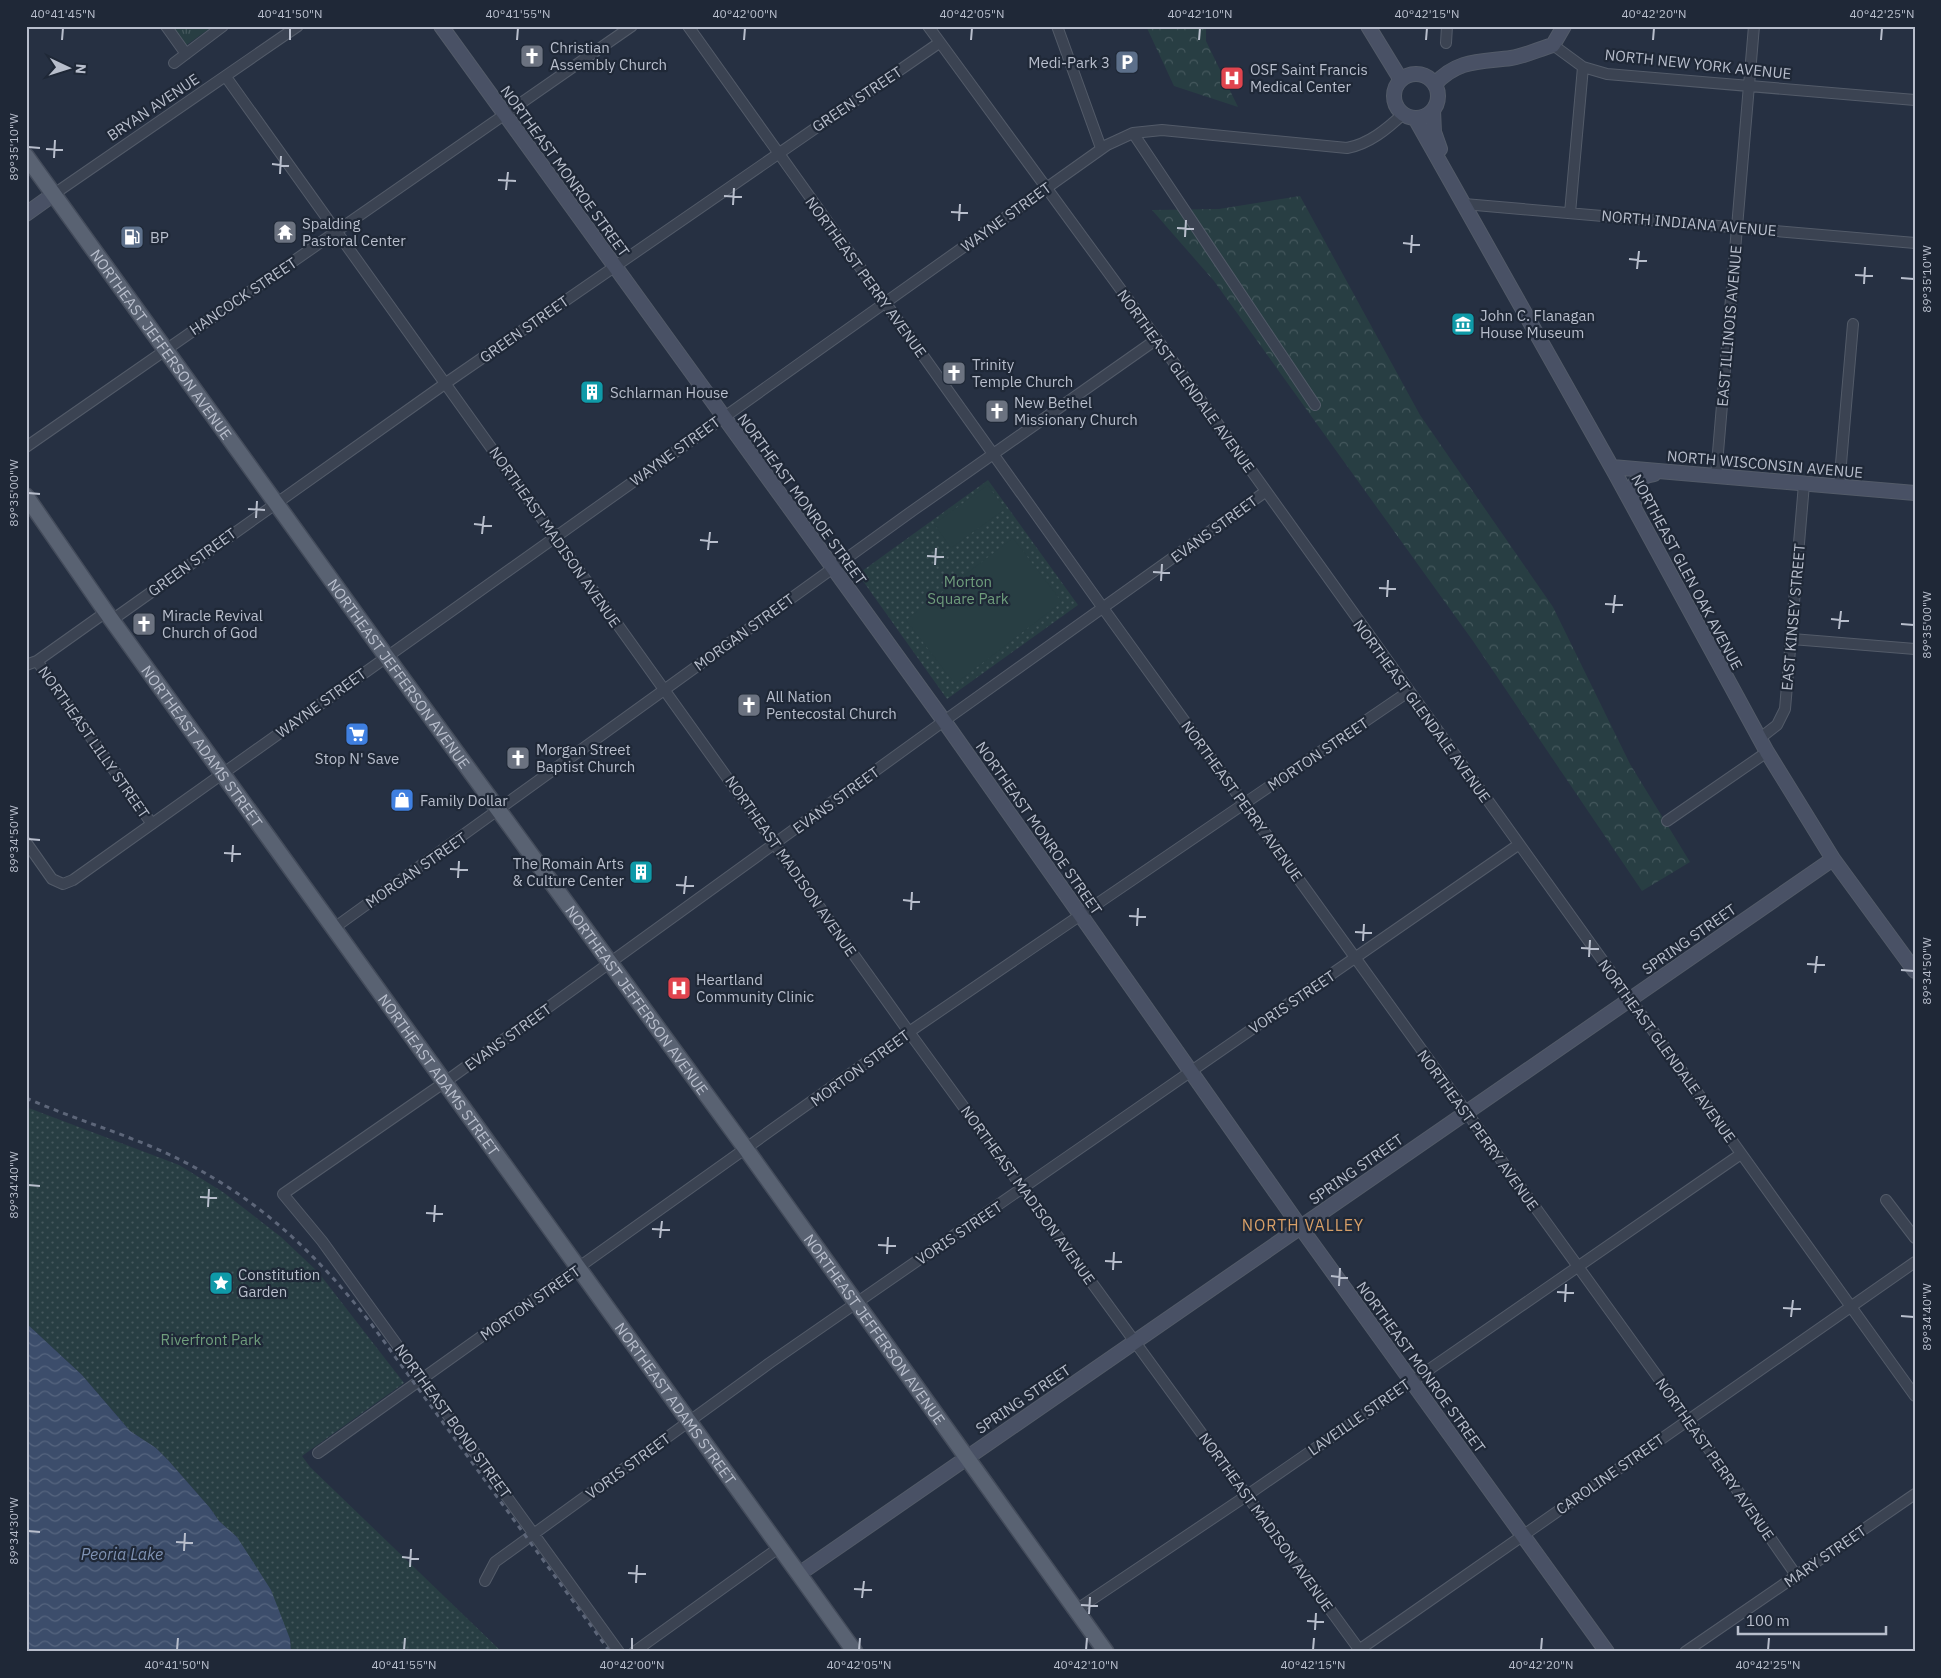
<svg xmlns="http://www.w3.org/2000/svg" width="1941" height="1678" viewBox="0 0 1941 1678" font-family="'IBM Plex Sans',sans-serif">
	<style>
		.grass { fill: url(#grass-tufts) }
		.forest { fill: url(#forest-crowns) }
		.park { fill: url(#park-dots) }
		.garden { fill: #283e43 }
		.water { fill: url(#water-waves) }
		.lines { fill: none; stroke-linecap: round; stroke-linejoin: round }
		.street-casing { stroke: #535b69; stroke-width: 12 }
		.secondary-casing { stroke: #535b69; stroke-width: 16 }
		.primary-casing { stroke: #444c5b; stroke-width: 18 }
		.street { stroke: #3b4352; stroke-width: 10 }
		.secondary { stroke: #495165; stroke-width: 14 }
		.primary { stroke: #596272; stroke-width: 15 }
		.rail { stroke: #5d6679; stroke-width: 3; stroke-dasharray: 5 5; stroke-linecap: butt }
		.ticks { fill: none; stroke: #b8becc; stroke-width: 2 }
		.labels { text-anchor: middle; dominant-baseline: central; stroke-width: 4.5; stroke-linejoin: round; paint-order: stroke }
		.poi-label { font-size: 15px; fill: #b8becc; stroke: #1f2837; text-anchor: start }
		.street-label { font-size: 15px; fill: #b8becc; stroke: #1f2837 }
		.park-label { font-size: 15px; fill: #6f9d7c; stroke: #1f2837 }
		.neighbourhood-label { font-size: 16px; letter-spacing: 1px; fill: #d79f68; stroke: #1f2837 }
		.water-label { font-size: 16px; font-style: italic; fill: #7f92b3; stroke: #1f2837 }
		.neatline { fill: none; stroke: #b8becc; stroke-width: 2 }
		.ticks-label { font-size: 12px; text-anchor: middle; fill: #b8becc }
	</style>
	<defs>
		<pattern id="grass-tufts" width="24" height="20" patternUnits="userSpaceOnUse" patternTransform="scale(1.25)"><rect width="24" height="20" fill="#283e43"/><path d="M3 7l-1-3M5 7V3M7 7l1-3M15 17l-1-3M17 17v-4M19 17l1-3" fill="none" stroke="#45585d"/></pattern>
		<pattern id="forest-crowns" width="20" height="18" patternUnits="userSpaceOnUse" patternTransform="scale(1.25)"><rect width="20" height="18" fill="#283e43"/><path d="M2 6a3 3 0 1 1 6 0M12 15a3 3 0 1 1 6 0" fill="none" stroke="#45585d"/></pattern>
		<pattern id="park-dots" width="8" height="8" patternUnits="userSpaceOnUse" patternTransform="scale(1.25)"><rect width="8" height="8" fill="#283e43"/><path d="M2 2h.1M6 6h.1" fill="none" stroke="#45585d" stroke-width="1.8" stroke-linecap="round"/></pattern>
		<pattern id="water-waves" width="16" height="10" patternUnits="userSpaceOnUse" patternTransform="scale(1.25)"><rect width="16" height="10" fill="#3c4d6b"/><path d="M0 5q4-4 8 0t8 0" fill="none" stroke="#56657f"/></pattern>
	</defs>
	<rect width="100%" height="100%" fill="#263042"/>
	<path class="grass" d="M 171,26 L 207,26 L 209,29 L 185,46 Z"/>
	<path class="forest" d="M 1146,26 L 1206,26 L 1206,41 L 1238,107 L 1174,86 Z
		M 1300,196 L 1420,415 L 1553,607 L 1630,764 L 1690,862 L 1642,891 L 1473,641 L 1214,281 L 1152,210 L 1219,209 Z"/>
	<path class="park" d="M 988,480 L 1078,605 L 947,699 L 858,574 Z
		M 26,1107 L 179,1165 L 223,1192 L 281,1237 L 318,1272 L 404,1383 L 302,1456 L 310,1467 L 502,1652 L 291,1652 L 290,1639 L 237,1537 L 219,1521 L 210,1508 L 168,1460 L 156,1448 L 130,1431 L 82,1375 L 26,1323 Z"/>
	<path class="garden" d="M 988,485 L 1005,509 L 951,548 L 934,524 Z
		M 1013,538 L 1062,602 L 955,684 L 906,620 Z"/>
	<path class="water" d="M 26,1323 L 82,1375 L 130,1431 L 156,1448 L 168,1460 L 210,1508 L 219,1521 L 237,1537 L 271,1590 L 290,1639 L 291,1652 L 26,1652 Z"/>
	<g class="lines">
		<g class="street-casing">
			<path id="street" d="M 166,26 L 186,54
				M 688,26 L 1103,608 L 1688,1419 L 1796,1575
				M 928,26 L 1157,339 L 1915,1396
				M 1057,26 L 1101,148
				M 1446,43 L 1447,26
				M 1553,45 L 1583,67 L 1607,74 L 1915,100
				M 174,63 L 223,26
				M 226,77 L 909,1032 L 1361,1652
				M 1133,133 L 1315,405
				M 54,194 L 298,26
				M 1464,204 L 1915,243
				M 1570,213 L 1583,67
				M 26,447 L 632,26
				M 1716,476 L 1754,26
				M 1839,487 L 1853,324
				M 112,620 L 446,383 L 939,43
				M 1792,639 L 1915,649
				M 37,661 L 152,824
				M 26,665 L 37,661 L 106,612
				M 1759,739 L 1777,725 L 1785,709 L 1804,484
				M 1667,821 L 1767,752
				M 26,842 L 52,879 L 63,884 L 73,880 L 1107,145 L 1133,133 L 1162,130 L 1347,148 C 1369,144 1387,129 1403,114
				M 334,928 L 915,509 L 1157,339
				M 1886,1200 L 1915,1238
				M 318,1453 L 909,1032 L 1408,692
				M 485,1581 L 495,1562 L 771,1362 L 1518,845
				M 1076,1610 L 1246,1496 L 1741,1154
				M 619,1652 L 322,1241 L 283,1194 L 445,1082 L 944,721 L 1265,492
				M 634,1652 L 780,1547
				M 1356,1652 L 1915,1262
				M 1685,1652 L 1915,1494"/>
		</g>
		<g class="secondary-casing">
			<path id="secondary" d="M 441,26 L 944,721 L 1301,1228 L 1607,1652
				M 1368,26 L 1401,80
				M1394 96a22 22 0 1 1 44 0a22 22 0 1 1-44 0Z
				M 1435,84 C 1458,59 1481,62 1511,58 C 1525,56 1539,49 1553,45 L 1564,26
				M 1433,110 L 1434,132 L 1440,149
				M 1415,118 L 1615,473 L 1767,752 L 1833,859 L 1915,971
				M 26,214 L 54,194
				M 1612,467 L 1915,493
				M 1634,504 C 1628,486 1636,477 1654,474
				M 799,1574 L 1833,859"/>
		</g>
		<g class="primary-casing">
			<g id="primary">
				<path id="s1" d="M 26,156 L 386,656 L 746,1149 L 1106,1652"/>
				<path id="s2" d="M 26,496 L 106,612 L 855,1652"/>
			</g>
		</g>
		<use href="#street" class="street"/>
		<use href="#secondary" class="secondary"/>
		<use href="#primary" class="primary"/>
		<path class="rail" d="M 26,1098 C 67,1116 109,1129 150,1146 C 245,1186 310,1245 372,1325 L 610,1652"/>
	</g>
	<path class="ticks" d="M 62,40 L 63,28M 290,40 L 290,28M 517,40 L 518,28M 744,40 L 745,28M 971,40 L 972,28M 1199,40 L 1200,28M 1426,40 L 1427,28M 1653,40 L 1654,28M 1881,40 L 1882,28M 28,147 L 40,148M 46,149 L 63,150M 54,158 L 55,140M 272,164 L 289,166M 280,174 L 281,156M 498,180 L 516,181M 506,190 L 508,172M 724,196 L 742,197M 733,205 L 734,188M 951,212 L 968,213M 959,221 L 960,204M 1177,228 L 1194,229M 1185,237 L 1186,220M 1403,243 L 1420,245M 1411,253 L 1412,235M 1629,259 L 1647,261M 1637,269 L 1639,251M 1855,275 L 1873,276M 1901,278 L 1914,279M 1864,284 L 1865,267M 28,493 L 40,494M 248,509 L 265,510M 256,518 L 257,501M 474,524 L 492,526M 482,534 L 484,516M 700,540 L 718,542M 708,550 L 710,532M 927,556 L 944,557M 935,565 L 936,548M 1153,572 L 1170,573M 1161,581 L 1162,564M 1379,588 L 1396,589M 1387,597 L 1388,580M 1605,604 L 1623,605M 1613,613 L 1615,595M 1831,619 L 1849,621M 1901,624 L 1914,625M 1839,629 L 1841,611M 28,839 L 40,840M 224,853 L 241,854M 232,862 L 233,845M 450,869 L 468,870M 458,878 L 459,861M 676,885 L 694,886M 684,894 L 686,876M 903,900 L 920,902M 911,910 L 912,892M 1129,916 L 1146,917M 1137,926 L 1138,908M 1355,932 L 1372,933M 1363,941 L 1364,924M 1581,948 L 1599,949M 1589,957 L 1590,940M 1807,964 L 1825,965M 1901,970 L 1914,971M 1815,973 L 1817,956M 28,1185 L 40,1186M 200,1197 L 217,1198M 208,1207 L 209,1189M 426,1213 L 443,1214M 434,1222 L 435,1205M 652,1229 L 670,1230M 660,1238 L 662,1221M 878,1245 L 896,1246M 887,1254 L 888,1237M 1105,1261 L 1122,1262M 1113,1270 L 1114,1252M 1331,1276 L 1348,1278M 1339,1286 L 1340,1268M 1557,1292 L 1574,1293M 1565,1302 L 1566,1284M 1783,1308 L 1801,1309M 1901,1316 L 1914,1317M 1791,1317 L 1793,1300M 28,1531 L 40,1532M 176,1542 L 193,1543M 184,1551 L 185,1533M 402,1557 L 419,1559M 410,1567 L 411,1549M 628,1573 L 646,1574M 636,1583 L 637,1565M 854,1589 L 872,1590M 862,1598 L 864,1581M 1081,1605 L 1098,1606M 1089,1614 L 1090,1597M 1307,1621 L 1324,1622M 1315,1630 L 1316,1613M 177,1650 L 178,1638M 404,1650 L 405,1638M 632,1650 L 632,1638M 859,1650 L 860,1638M 1086,1650 L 1087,1638M 1313,1650 L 1314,1638M 1541,1650 L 1542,1638M 1768,1650 L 1769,1638"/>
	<defs>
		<g id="church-square" transform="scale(1.25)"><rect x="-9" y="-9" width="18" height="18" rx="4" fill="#6b7280" stroke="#1f2837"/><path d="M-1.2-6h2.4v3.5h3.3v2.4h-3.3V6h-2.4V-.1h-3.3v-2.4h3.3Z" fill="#fff"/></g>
		<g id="parking-square" transform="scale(1.25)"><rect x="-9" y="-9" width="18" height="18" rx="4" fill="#5c6f8a" stroke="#1f2837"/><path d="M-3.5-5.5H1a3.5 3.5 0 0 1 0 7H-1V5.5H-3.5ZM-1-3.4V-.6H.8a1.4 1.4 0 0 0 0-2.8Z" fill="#fff"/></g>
		<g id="hospital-square" transform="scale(1.25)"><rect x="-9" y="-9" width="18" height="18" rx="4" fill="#e0444e" stroke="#1f2837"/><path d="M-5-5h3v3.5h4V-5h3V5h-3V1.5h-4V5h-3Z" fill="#fff"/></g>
		<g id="temple-square" transform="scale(1.25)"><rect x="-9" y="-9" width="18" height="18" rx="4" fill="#6b7280" stroke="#1f2837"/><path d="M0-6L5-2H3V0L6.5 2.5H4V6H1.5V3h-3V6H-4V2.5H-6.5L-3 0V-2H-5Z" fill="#fff"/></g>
		<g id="fuel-square" transform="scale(1.25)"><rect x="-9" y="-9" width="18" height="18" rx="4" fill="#5c6f8a" stroke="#1f2837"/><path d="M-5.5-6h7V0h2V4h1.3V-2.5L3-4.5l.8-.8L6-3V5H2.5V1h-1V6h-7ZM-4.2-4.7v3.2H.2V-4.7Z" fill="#fff"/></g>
		<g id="museum-square" transform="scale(1.25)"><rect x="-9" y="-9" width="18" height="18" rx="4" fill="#0f9aa8" stroke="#1f2837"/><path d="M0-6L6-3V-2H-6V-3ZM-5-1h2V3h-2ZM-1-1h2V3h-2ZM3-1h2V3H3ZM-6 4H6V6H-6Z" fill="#fff"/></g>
		<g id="building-square" transform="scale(1.25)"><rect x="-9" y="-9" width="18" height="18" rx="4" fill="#0f9aa8" stroke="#1f2837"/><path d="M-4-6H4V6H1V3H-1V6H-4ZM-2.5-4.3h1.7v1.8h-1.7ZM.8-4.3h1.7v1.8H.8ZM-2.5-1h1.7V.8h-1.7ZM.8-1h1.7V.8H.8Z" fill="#fff"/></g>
		<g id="supermarket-square" transform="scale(1.25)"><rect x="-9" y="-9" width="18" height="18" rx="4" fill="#3f7fe0" stroke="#1f2837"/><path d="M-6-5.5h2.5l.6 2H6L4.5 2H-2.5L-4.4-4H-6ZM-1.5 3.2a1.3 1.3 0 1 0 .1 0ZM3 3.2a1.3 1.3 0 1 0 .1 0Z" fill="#fff"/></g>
		<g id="shop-square" transform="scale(1.25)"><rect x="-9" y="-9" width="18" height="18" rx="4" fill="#3f7fe0" stroke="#1f2837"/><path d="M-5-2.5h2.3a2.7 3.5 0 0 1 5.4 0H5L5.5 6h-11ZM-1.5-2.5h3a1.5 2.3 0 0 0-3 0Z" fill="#fff"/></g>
		<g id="sight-square" transform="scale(1.25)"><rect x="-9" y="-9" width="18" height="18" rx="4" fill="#0f9aa8" stroke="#1f2837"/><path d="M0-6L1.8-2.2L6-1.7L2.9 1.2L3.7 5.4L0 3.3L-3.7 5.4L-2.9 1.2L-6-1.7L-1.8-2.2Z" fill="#fff"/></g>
	</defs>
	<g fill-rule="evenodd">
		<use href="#church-square" x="532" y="56"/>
		<use href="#parking-square" x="1127" y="62"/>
		<use href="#hospital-square" x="1232" y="78"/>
		<use href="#temple-square" x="285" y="232"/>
		<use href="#fuel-square" x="132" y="237"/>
		<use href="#museum-square" x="1463" y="324"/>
		<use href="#church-square" x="954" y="373"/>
		<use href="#building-square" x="592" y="392"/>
		<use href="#church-square" x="997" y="411"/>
		<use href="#church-square" x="144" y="624"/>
		<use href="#church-square" x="749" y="705"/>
		<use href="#supermarket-square" x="357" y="734"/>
		<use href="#church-square" x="518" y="758"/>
		<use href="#shop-square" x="402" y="800"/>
		<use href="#building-square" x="641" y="872"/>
		<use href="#hospital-square" x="679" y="988"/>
		<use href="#sight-square" x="221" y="1283"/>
	</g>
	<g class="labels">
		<g class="poi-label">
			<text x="550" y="47">Christian<tspan x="550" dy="17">Assembly Church</tspan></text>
			<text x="1110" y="62" text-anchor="end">Medi-Park 3</text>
			<text x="1250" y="69">OSF Saint Francis<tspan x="1250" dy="17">Medical Center</tspan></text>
			<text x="302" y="223">Spalding<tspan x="302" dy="17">Pastoral Center</tspan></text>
			<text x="150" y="237">BP</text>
			<text x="1480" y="315">John C. Flanagan<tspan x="1480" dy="17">House Museum</tspan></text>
			<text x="972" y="364">Trinity<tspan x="972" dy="17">Temple Church</tspan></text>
			<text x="610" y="392">Schlarman House</text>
			<text x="1014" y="402">New Bethel<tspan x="1014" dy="17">Missionary Church</tspan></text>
			<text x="162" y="615">Miracle Revival<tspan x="162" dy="17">Church of God</tspan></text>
			<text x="766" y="696">All Nation<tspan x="766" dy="17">Pentecostal Church</tspan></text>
			<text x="536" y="749">Morgan Street<tspan x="536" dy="17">Baptist Church</tspan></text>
			<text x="357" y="758" text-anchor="middle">Stop N' Save</text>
			<text x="420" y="800">Family Dollar</text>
			<text x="624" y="863" text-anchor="end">The Romain Arts<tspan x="624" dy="17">&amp; Culture Center</tspan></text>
			<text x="696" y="979">Heartland<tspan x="696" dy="17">Community Clinic</tspan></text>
			<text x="238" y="1274">Constitution<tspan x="238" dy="17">Garden</tspan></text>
		</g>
		<g class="street-label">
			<text transform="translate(1698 64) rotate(6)">NORTH NEW YORK AVENUE</text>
			<text transform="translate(857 99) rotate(-34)">GREEN STREET</text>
			<text transform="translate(153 107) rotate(-34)">BRYAN AVENUE</text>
			<text transform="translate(565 171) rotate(54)">NORTHEAST MONROE STREET</text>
			<text transform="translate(1006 217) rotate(-36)">WAYNE STREET</text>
			<text transform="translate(1689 223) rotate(5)">NORTH INDIANA AVENUE</text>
			<text transform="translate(866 277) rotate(54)">NORTHEAST PERRY AVENUE</text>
			<text transform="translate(243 296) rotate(-34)">HANCOCK STREET</text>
			<text transform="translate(1729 326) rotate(-85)">EAST ILLINOIS AVENUE</text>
			<text transform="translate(524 329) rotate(-35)">GREEN STREET</text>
			<text stroke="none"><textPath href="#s1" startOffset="232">NORTHEAST JEFFERSON AVENUE</textPath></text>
			<text transform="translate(1186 381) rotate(54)">NORTHEAST GLENDALE AVENUE</text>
			<text transform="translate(675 451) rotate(-36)">WAYNE STREET</text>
			<text transform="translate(1765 464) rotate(5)">NORTH WISCONSIN AVENUE</text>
			<text transform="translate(802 499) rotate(54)">NORTHEAST MONROE STREET</text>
			<text transform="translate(1214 529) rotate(-36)">EVANS STREET</text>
			<text transform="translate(555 537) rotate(55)">NORTHEAST MADISON AVENUE</text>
			<text transform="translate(192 562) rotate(-36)">GREEN STREET</text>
			<text transform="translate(1687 572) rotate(62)">NORTHEAST GLEN OAK AVENUE</text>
			<text transform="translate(1793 617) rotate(-85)">EAST KINSEY STREET</text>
			<text transform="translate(744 632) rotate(-36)">MORGAN STREET</text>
			<text stroke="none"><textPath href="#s1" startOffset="638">NORTHEAST JEFFERSON AVENUE</textPath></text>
			<text transform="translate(321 703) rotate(-36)">WAYNE STREET</text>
			<text transform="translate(1422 711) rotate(54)">NORTHEAST GLENDALE AVENUE</text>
			<text transform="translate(94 742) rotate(55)">NORTHEAST LILLY STREET</text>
			<text stroke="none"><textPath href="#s2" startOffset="306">NORTHEAST ADAMS STREET</textPath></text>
			<text transform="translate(1318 754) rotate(-34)">MORTON STREET</text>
			<text transform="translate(836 800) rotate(-36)">EVANS STREET</text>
			<text transform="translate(1242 801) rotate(54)">NORTHEAST PERRY AVENUE</text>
			<text transform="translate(1039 828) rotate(55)">NORTHEAST MONROE STREET</text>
			<text transform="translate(791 866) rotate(55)">NORTHEAST MADISON AVENUE</text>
			<text transform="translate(416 870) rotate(-35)">MORGAN STREET</text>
			<text transform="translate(1689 939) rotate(-35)">SPRING STREET</text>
			<text stroke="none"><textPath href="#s1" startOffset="1042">NORTHEAST JEFFERSON AVENUE</textPath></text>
			<text transform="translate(1292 1002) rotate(-34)">VORIS STREET</text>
			<text transform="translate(508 1037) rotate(-36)">EVANS STREET</text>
			<text transform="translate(1667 1051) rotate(54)">NORTHEAST GLENDALE AVENUE</text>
			<text transform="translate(860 1068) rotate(-36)">MORTON STREET</text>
			<text stroke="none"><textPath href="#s2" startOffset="711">NORTHEAST ADAMS STREET</textPath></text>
			<text transform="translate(1478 1130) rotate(54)">NORTHEAST PERRY AVENUE</text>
			<text transform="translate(1356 1169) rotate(-35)">SPRING STREET</text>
			<text transform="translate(1028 1195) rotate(54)">NORTHEAST MADISON AVENUE</text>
			<text transform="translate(959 1233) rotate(-34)">VORIS STREET</text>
			<text transform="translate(530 1303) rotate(-35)">MORTON STREET</text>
			<text stroke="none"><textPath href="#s1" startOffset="1448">NORTHEAST JEFFERSON AVENUE</textPath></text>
			<text transform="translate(1421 1367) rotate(54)">NORTHEAST MONROE STREET</text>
			<text transform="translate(1023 1399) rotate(-34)">SPRING STREET</text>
			<text stroke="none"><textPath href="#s2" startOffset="1116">NORTHEAST ADAMS STREET</textPath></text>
			<text transform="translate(1359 1417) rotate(-35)">LAVEILLE STREET</text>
			<text transform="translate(453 1421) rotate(54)">NORTHEAST BOND STREET</text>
			<text transform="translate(1715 1459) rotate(55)">NORTHEAST PERRY AVENUE</text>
			<text transform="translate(628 1466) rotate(-36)">VORIS STREET</text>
			<text transform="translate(1610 1474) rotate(-35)">CAROLINE STREET</text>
			<text transform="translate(1266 1522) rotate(54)">NORTHEAST MADISON AVENUE</text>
			<text transform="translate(1825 1556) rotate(-35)">MARY STREET</text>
		</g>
		<g class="park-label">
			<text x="968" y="581">Morton<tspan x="968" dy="17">Square Park</tspan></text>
			<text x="211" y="1339">Riverfront Park</text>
		</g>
		<g class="neighbourhood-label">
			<text x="1303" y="1225">NORTH VALLEY</text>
		</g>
		<g class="water-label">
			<text x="122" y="1554">Peoria Lake</text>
		</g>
	</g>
	<rect width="1941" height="1678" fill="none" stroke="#1f2837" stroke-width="55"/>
	<g transform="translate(68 68) rotate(94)" stroke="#1f2837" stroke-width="4" paint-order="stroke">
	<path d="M0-4L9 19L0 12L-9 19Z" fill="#b8becc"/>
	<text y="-8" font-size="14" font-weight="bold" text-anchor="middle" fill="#b8becc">N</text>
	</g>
	<path d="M1738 1626v8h148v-8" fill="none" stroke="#b8becc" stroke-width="2.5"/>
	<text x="1746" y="1626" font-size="15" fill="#b8becc" stroke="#1f2837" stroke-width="4" paint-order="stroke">100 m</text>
	<rect x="28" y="28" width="1886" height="1622" class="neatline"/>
	<g class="ticks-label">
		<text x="63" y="18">40°41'45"N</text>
		<text x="290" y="18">40°41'50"N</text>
		<text x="518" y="18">40°41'55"N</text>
		<text x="745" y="18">40°42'00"N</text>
		<text x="972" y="18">40°42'05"N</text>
		<text x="1200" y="18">40°42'10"N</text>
		<text x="1427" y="18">40°42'15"N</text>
		<text x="1654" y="18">40°42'20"N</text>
		<text x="1882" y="18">40°42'25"N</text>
		<text transform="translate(14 147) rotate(-90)" y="4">89°35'10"W</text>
		<text transform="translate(1927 279) rotate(-90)" y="4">89°35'10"W</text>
		<text transform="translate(14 493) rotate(-90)" y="4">89°35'00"W</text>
		<text transform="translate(1927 625) rotate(-90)" y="4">89°35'00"W</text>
		<text transform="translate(14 839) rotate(-90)" y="4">89°34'50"W</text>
		<text transform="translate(1927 971) rotate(-90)" y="4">89°34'50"W</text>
		<text transform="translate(14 1185) rotate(-90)" y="4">89°34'40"W</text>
		<text transform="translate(1927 1317) rotate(-90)" y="4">89°34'40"W</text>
		<text transform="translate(14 1531) rotate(-90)" y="4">89°34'30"W</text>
		<text x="177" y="1669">40°41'50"N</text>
		<text x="404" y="1669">40°41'55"N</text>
		<text x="632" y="1669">40°42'00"N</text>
		<text x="859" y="1669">40°42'05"N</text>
		<text x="1086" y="1669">40°42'10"N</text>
		<text x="1313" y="1669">40°42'15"N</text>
		<text x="1541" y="1669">40°42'20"N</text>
		<text x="1768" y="1669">40°42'25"N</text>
	</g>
</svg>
